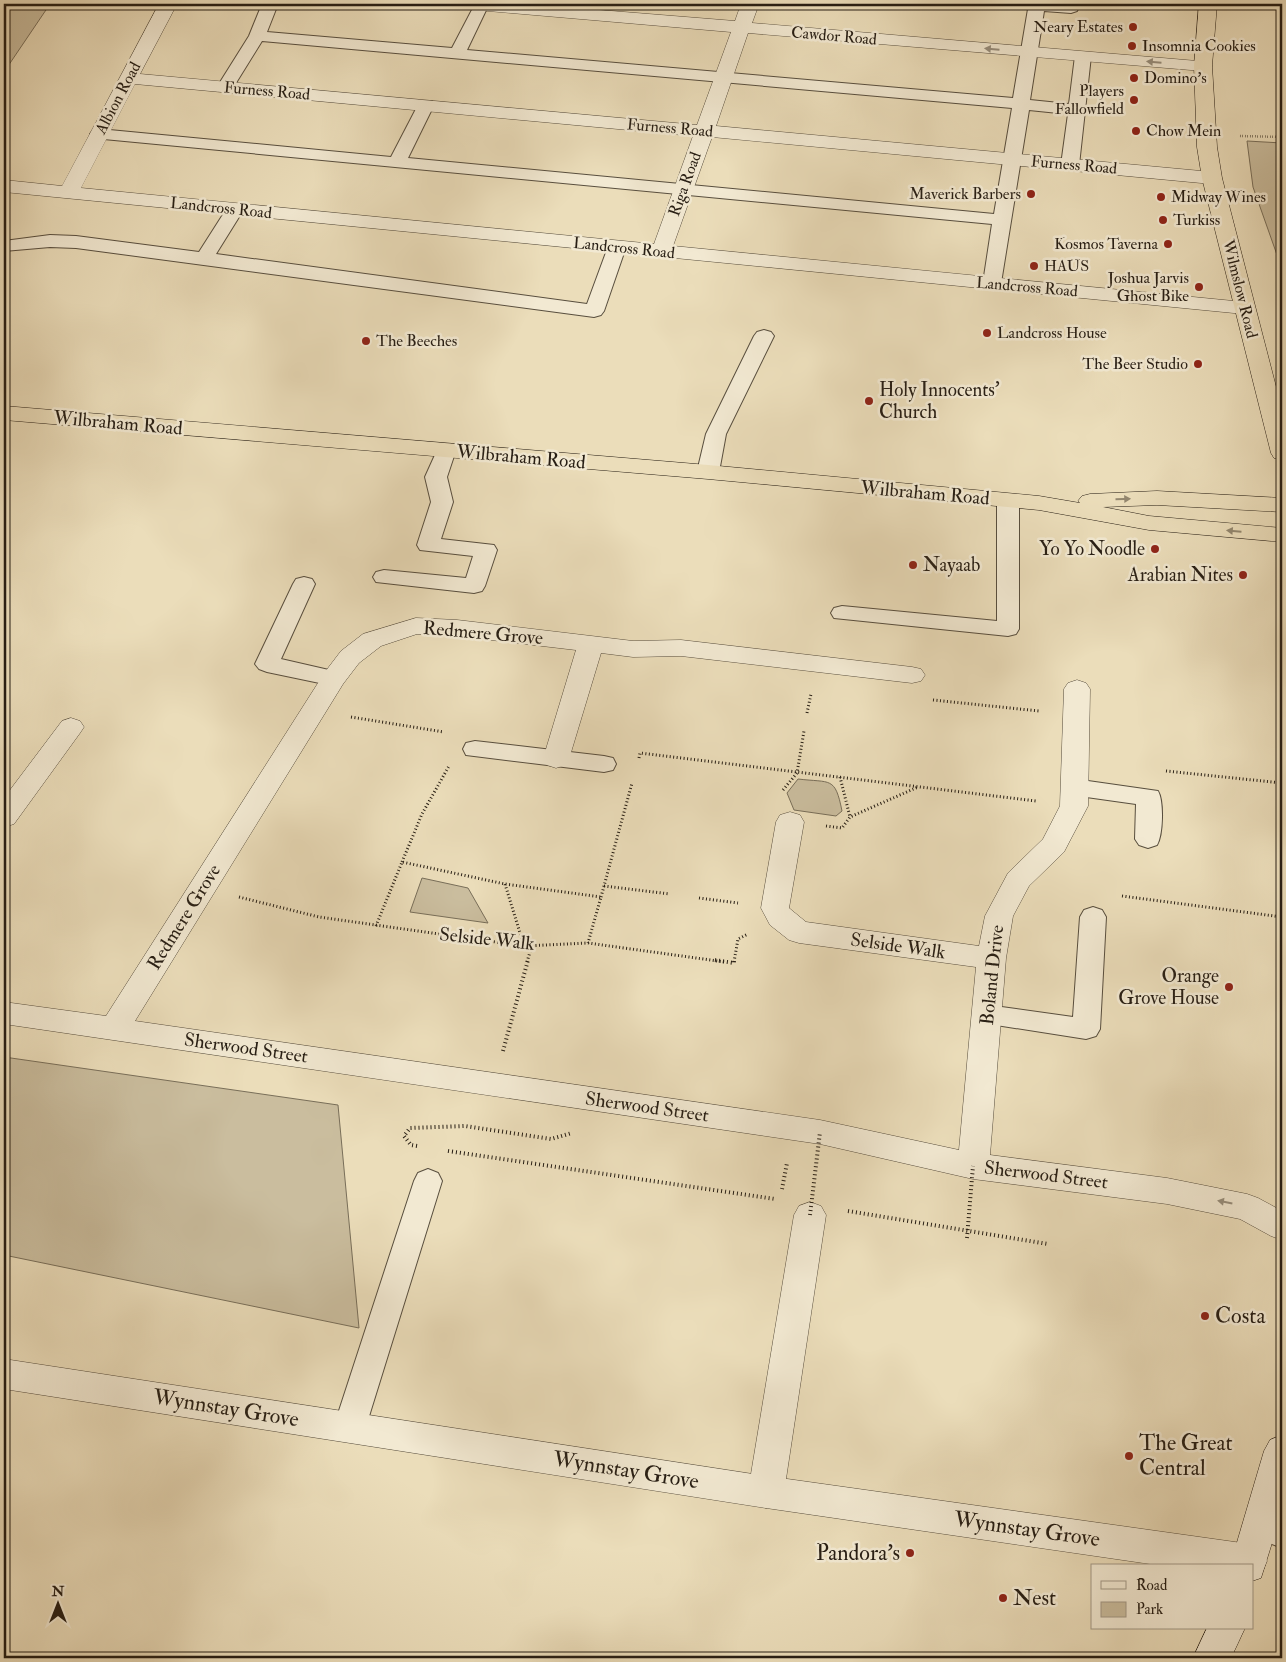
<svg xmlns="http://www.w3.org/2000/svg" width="1286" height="1662" viewBox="0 0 1286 1662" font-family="'IM FELL Double Pica',serif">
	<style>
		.green { fill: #cabd9e; stroke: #786e59 }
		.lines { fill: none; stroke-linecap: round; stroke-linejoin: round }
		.service-casing { stroke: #584e3e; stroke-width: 2 }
		.pedestrian-casing { stroke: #584e3e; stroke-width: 1 }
		.minor-casing { stroke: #584e3e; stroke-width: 1 }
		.secondary-casing { stroke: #271e14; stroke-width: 1 }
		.trunk-casing { stroke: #271e14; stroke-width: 1 }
		.path-far2 { stroke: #271e14; stroke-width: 2.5; stroke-dasharray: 0.5 2; stroke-linecap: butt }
		.path-far1 { stroke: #271e14; stroke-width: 3; stroke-dasharray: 1 2.5; stroke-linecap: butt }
		.path { stroke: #271e14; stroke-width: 4; stroke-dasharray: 1 3; stroke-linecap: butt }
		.service { fill: #f2e9d2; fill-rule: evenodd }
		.pedestrian { fill: #f2e9d2; fill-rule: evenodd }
		.minor { fill: #f2e9d2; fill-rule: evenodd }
		.secondary { fill: #f2e9d2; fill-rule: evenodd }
		.trunk { fill: #ebddba; fill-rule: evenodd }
		.path-bridge { stroke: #271e14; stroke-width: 4; stroke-dasharray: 1 3; stroke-linecap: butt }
		.oneway { fill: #978e7c }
		.oneway2 { fill: #93876f }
		.poi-dot { fill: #8f2418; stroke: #f2e9d2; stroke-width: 2 }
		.labels { text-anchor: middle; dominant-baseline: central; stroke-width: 5; stroke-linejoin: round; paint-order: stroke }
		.far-poi-label { font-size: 16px; fill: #271e14; stroke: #f2e9d2; text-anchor: start }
		.far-street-label { font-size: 16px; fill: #271e14; stroke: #f2e9d2 }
		.poi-label { font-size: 19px; fill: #271e14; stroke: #f2e9d2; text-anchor: end }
		.street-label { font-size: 19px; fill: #271e14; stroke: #f2e9d2 }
		.near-poi-label { font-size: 22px; fill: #271e14; stroke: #f2e9d2; text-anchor: start }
		.near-street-label { font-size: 22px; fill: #271e14; stroke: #f2e9d2 }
	</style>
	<rect width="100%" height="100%" fill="#ebddba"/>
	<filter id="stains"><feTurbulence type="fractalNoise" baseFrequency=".004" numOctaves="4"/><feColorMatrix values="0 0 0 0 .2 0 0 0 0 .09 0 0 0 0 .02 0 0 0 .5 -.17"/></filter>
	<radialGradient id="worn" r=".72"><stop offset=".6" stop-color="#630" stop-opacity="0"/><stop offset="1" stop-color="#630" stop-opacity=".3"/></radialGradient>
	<path class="green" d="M 4,4 L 50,4 L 4,72 Z
		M 1247,141 L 1282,143 L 1282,269 L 1253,187 Z
		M 798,779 C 831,783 835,776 842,811 L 836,816 L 794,810 L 787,793 Z
		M 422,878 L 468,888 L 488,923 L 410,912 Z
		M 4,1057 L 338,1105 L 359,1328 L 4,1255 Z"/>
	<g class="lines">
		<g class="service-casing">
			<path id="service" d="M 262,4 L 278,4 L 267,32 L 452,48 L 475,4 L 489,4 L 467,50 L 1013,98 L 1028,9 L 1014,7 L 1012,4 L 1080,4 L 1077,11 L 1071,13 L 1044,11 L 1030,100 L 1069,104 L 1075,56 L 1077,53 L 1089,53 L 1091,56 L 1079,165 L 1076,169 L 1070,170 L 1064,169 L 1061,165 L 1068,114 L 1029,110 L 1001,283 L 999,287 L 992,289 L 985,287 L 983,283 L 992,224 L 93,138 L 90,134 L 93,130 L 99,129 L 391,157 L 418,105 L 420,101 L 432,101 L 434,105 L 408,158 L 994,214 L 1012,108 L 262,41 L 231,91 L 219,91 L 217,87 L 249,36 Z
				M 235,204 L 241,205 L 244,209 L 216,254 L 587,304 L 608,247 L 610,243 L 617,241 L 624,243 L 626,247 L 604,311 L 601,315 L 594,317 L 76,248 L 50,247 L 4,251 L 4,241 L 50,235 L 76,236 L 199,252 L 229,205 Z
				M 764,330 L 771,332 L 774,336 L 726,434 L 719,472 L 715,476 L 708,478 L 701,476 L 697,472 L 706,434 L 754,336 L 757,332 Z
				M 446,444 L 453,446 L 456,450 L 447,477 L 453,502 L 441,539 L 494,545 L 497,550 L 485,586 L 482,591 L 474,593 L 376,582 L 373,577 L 376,572 L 384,570 L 466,578 L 473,556 L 420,550 L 417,545 L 431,502 L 425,477 L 439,446 Z
				M 1008,494 L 1016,495 L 1019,500 L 1019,629 L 1016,634 L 1008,636 L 834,618 L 831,613 L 834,608 L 842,606 L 997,621 L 997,500 L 1000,495 Z
				M 304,577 L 312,579 L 315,584 L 281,659 L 342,673 L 346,678 L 342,683 L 334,686 L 267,672 L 259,669 L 255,664 L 293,584 L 296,579 Z
				M 475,741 L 604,756 L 613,758 L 616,764 L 613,770 L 604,772 L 466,755 L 463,749 L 466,743 Z
				M 1074,779 L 1158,791 C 1164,801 1163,835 1157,845 L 1148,848 L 1139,845 L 1135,839 L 1136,804 L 1065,794 L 1062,788 L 1065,782 Z
				M 1093,907 L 1102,910 L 1106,917 L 1100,1029 L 1096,1036 L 1086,1039 L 977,1022 L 973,1015 L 977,1008 L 987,1005 L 1073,1017 L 1080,917 L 1084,910 Z
				M 428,1169 L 438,1173 L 442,1181 L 366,1426 L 361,1436 L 350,1440 L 339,1436 L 334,1426 L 414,1181 L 418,1173 Z
				M 1261,1509 L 1282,1517 L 1282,1548 L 1249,1535 L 1245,1524 L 1249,1513 Z"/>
		</g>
		<g class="pedestrian-casing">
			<path id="pedestrian" d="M 810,1202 L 821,1206 L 826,1215 L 784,1492 L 779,1503 L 766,1508 L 753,1503 L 748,1492 L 794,1215 L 799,1206 Z"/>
		</g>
		<g class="minor-casing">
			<path id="minor" d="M 159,4 L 177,4 L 140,74 L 697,125 L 731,32 L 465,9 L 459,8 L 456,4 L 525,4 L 735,21 L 741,4 L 759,4 L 752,23 L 1209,62 L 1212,66 L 1209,70 L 1203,71 L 748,33 L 716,126 L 1212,172 L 1219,174 L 1222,178 L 1219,182 L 1212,184 L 712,137 L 673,246 L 1244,302 L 1251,304 L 1255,308 L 1251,312 L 1244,314 L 4,192 L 4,180 L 62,186 ZM 135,84 L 693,136 L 654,244 L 81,188 Z
				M 416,618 L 457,620 L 633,641 L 681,640 L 912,667 L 921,669 L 925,675 L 921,681 L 912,683 L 681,656 L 633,657 L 601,653 L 569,759 L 565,765 L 556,768 L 547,765 L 543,759 L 576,650 L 457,636 L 417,634 L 381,646 L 359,663 L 343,684 L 135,1021 L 820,1120 L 959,1150 L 976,967 L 799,943 L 789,940 L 770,925 L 761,908 L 776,822 L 780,815 L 790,812 L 800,815 L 804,822 L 789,908 L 806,922 L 979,946 L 985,916 L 1008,873 L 1043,839 L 1060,806 L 1064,689 L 1068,683 L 1077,680 L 1086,683 L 1090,689 L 1088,806 L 1064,852 L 1029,886 L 1013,916 L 1006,958 L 990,1155 L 1167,1178 L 1247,1194 L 1258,1198 L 1282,1211 L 1282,1240 L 1271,1236 L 1240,1219 L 1167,1204 L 973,1179 L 820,1144 L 4,1024 L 4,1002 L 106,1016 L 325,672 L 341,651 L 363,634 Z
				M 71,718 L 80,721 L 84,727 L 80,733 L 14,824 L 4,827 L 4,798 L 62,721 Z
				M 4,1359 L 766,1476 L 1249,1544 L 1262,1549 L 1267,1561 L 1262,1573 L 1252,1577 L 1252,1566 L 1164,1566 L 766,1508 L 4,1389 Z"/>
		</g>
		<g class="secondary-casing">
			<path id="secondary" d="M 1282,1435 L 1282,1511 L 1261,1578 L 1252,1581 L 1252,1566 L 1230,1566 L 1264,1451 L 1270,1440 Z
				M 1207,1628 L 1245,1628 L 1231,1658 L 1193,1658 Z"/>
		</g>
		<g class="trunk-casing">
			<path id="trunk" d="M 1199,4 L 1217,4 L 1212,66 L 1217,147 L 1222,178 L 1282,410 L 1282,460 L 1274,458 L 1271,453 L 1202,178 L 1197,147 L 1194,66 Z
				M 4,406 L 708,465 L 1039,496 L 1080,503 L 1078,501 L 1082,496 L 1090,494 L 1157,491 L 1282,498 L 1282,512 L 1157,505 L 1103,507 L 1149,516 L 1282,528 L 1282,542 L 1149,530 L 1039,510 L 708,479 L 4,420 Z"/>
		</g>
		<path class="path-far2" d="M 1240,136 L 1282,137"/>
		<path class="path-far1" d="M 933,700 L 1039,711
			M 807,713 L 811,694
			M 351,717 L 444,732
			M 639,758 L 640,753 L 1036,801
			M 1166,771 L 1282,783
			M 840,777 L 850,817
			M 783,790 L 797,773 L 804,731
			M 826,826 L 842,828 L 850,817 L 918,787
			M 402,862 L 422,814 L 449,766
			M 505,884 L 524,946
			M 604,886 L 670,894
			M 1122,896 L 1282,917
			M 239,897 L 319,917 L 524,946 L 588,943 L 725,962
			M 601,897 L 632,783
			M 699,898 L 738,903
			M 376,926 L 402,862 L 505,884 L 601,897 L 588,943
			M 527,962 L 532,945
			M 734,962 L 738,939 L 748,934"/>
		<path class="path" d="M 715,960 L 734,963 L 734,960
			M 503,1051 L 528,960
			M 417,1146 L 411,1145 L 404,1136 L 410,1128 L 465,1126 L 551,1139 L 572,1133
			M 448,1151 L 775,1199
			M 782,1189 L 787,1163
			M 848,1211 L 1048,1244"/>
		<use href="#service" class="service"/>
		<use href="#pedestrian" class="pedestrian"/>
		<use href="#minor" class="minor"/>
		<use href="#secondary" class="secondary"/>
		<use href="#trunk" class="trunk"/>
		<path class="path-bridge" d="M 810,1215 L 820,1132
			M 967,1238 L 973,1166"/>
	</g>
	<defs><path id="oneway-solid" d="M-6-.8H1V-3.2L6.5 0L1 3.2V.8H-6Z" transform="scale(1.25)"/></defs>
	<g class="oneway">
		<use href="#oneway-solid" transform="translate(992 49) rotate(-175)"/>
		<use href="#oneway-solid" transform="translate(1154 62) rotate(-175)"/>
		<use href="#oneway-solid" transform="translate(1225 1202) rotate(-169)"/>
	</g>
	<g class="oneway2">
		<use href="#oneway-solid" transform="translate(1123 499) rotate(-2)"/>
		<use href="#oneway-solid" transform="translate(1234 531) rotate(-175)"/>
	</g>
	<g class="poi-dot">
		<circle cx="1133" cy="27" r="5"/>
		<circle cx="1132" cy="46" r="5"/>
		<circle cx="1134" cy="78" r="5"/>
		<circle cx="1134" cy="100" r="5"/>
		<circle cx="1136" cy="131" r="5"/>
		<circle cx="1031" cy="194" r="5"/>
		<circle cx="1161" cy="197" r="5"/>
		<circle cx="1163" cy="220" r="5"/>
		<circle cx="1168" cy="244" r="5"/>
		<circle cx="1034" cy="266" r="5"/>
		<circle cx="1199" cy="287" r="5"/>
		<circle cx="987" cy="333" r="5"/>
		<circle cx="366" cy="341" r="5"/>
		<circle cx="1198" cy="364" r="5"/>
		<circle cx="869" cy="401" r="5"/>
		<circle cx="1155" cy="549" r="5"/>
		<circle cx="913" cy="565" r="5"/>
		<circle cx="1243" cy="575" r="5"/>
		<circle cx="1229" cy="987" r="5"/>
		<circle cx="1205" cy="1316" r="5"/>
		<circle cx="1129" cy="1456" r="5"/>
		<circle cx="910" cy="1553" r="5"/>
		<circle cx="1003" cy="1598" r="5"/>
	</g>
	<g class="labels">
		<g class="far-poi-label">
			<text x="1123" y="27" text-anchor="end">Neary Estates</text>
			<text x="1142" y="46">Insomnia Cookies</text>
			<text x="1144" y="78">Domino's</text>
			<text x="1124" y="91" text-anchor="end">Players<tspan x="1124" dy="18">Fallowfield</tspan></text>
			<text x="1146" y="131">Chow Mein</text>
			<text x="1021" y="194" text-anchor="end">Maverick Barbers</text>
			<text x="1171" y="197">Midway Wines</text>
			<text x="1173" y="220">Turkiss</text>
			<text x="1158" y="244" text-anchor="end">Kosmos Taverna</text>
			<text x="1044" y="266">HAUS</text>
			<text x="1189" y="278" text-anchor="end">Joshua Jarvis<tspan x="1189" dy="18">Ghost Bike</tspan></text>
			<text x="997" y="333">Landcross House</text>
			<text x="376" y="341">The Beeches</text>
			<text x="1188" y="364" text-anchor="end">The Beer Studio</text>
		</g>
		<g class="far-street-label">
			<text transform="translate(834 36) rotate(5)">Cawdor Road</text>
			<text transform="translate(267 91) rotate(5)">Furness Road</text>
			<text transform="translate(118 98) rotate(-62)">Albion Road</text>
			<text transform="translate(670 128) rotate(5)">Furness Road</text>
			<text transform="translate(1074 165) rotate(5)">Furness Road</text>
			<text transform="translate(685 184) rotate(-70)">Riga Road</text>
			<text transform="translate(221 208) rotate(6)">Landcross Road</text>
			<text transform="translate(624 248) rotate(6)">Landcross Road</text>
			<text transform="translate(1027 287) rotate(5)">Landcross Road</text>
			<text transform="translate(1240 289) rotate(76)">Wilmslow Road</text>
		</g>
		<g class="poi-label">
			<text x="879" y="390" text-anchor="start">Holy Innocents'<tspan x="879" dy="22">Church</tspan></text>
			<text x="1145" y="549">Yo Yo Noodle</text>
			<text x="923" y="565" text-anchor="start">Nayaab</text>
			<text x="1233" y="575">Arabian Nites</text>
			<text x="1219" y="976">Orange<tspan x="1219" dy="22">Grove House</tspan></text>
		</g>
		<g class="street-label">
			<text transform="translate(118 423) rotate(5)">Wilbraham Road</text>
			<text transform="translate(521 457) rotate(5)">Wilbraham Road</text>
			<text transform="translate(925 493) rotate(5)">Wilbraham Road</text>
			<text transform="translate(483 633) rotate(5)">Redmere Grove</text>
			<text transform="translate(184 917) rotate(-58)">Redmere Grove</text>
			<text transform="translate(487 939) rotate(6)">Selside Walk</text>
			<text transform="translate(898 946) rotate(8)">Selside Walk</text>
			<text transform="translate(992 975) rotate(-84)">Boland Drive</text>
			<text transform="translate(246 1048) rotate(8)">Sherwood Street</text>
			<text transform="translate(647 1107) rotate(8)">Sherwood Street</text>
			<text transform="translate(1046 1175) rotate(7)">Sherwood Street</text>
		</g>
		<g class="near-poi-label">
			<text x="1215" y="1316">Costa</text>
			<text x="1139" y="1443">The Great<tspan x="1139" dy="25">Central</tspan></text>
			<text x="900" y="1553" text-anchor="end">Pandora's</text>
			<text x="1013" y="1598">Nest</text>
		</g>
		<g class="near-street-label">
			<text transform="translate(226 1408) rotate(9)">Wynnstay Grove</text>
			<text transform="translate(626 1470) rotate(9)">Wynnstay Grove</text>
			<text transform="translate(1027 1529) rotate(8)">Wynnstay Grove</text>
		</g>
	</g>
	<rect width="1286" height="1662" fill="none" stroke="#ebddba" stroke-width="20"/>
	<rect x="5" y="5" width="1276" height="1652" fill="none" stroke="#271e14" stroke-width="2.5"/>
	<rect x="10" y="10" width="1266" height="1642" fill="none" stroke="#271e14"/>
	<rect x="1091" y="1564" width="162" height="65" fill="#f2e9d2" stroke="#a19886"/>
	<rect x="1101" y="1581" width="25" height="8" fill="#f2e9d2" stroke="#a19886"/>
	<text x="1136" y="1590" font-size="15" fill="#271e14">Road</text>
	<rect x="1101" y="1602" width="25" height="15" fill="#cabd9e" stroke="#a19886"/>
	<text x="1136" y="1614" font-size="15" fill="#271e14">Park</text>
	<g transform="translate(58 1604)" stroke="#f2e9d2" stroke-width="4" paint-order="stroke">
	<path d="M0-4L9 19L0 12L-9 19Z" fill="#271e14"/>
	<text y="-8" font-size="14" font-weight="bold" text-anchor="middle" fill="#271e14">N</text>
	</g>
	<rect width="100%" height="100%" filter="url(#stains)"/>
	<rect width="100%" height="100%" fill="url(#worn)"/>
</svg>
